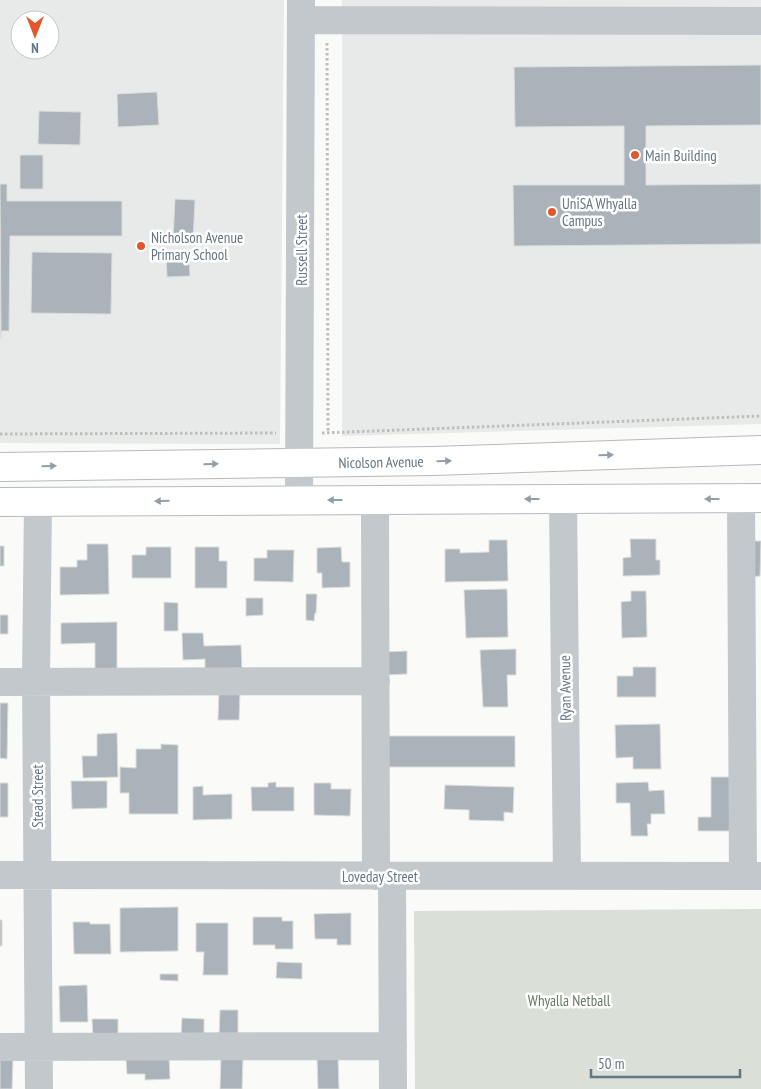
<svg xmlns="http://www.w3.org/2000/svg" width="761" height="1089" viewBox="0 0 761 1089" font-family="'PT Sans Narrow',sans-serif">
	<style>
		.built { fill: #e8e9e9; fill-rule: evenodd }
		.green { fill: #dadfd7 }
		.building { fill: #aab3b9; stroke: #dcdcda }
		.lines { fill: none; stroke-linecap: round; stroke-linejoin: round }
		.major-casing { stroke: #b5babe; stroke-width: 30 }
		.path { stroke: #bbbfc2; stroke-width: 3; stroke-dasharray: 2.5 2.5; stroke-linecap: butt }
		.minor { stroke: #c3c8cc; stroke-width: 28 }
		.major { stroke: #fff; stroke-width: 28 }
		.oneway { fill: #939fa8 }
		.poi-dot { fill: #e4572e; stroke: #fff; stroke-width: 2 }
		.labels { text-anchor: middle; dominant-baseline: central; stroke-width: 5; stroke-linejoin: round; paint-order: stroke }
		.poi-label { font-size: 15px; fill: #657683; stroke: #fff; text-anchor: start }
		.street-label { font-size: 15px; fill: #657683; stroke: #fff }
		.park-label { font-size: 15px; fill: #687a64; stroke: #fff }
	</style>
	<rect width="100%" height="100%" fill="#fafaf8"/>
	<path class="built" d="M 0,0 L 284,0 L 280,444 L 0,443 ZM 20,20 L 50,20 L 50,50 L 20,50 Z
		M 342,0 L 761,0 L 761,424 L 342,436 Z"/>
	<path class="green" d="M 761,909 L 761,1089 L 415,1089 L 414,911 Z"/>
	<path class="building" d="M 761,65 L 761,125 L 646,126 L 646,185 L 761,184 L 761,244 L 514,246 L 513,185 L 624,185 L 624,126 L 515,127 L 514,67 Z
		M 157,92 L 159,125 L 118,127 L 117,94 Z
		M 39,111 L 81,112 L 80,145 L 38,144 Z
		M 20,155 L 43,155 L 43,189 L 20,189 Z
		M 0,184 L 7,184 L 7,201 L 122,201 L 122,236 L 10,236 L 9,331 L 1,331 L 1,339 Z
		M 175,199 L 195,200 L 193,242 L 173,241 Z
		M 32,252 L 112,253 L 111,314 L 31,313 Z
		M 166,255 L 189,255 L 190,276 L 167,277 Z
		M 630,539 L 656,539 L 656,560 L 660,560 L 660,575 L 623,576 L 623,558 L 631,557 Z
		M 489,540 L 507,540 L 508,581 L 445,582 L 445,549 L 460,549 L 460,553 L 489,552 Z
		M 748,541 L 761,541 L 760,576 L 749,577 Z
		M 87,544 L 108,544 L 109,594 L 60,595 L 60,567 L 77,567 L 77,560 L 87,560 Z
		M 0,546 L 4,546 L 4,566 L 0,566 Z
		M 146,547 L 171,547 L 171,578 L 132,578 L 132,555 L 146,555 Z
		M 195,547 L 219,547 L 219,561 L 227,561 L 227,588 L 195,588 Z
		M 341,547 L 342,562 L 350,562 L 350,587 L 322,588 L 322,573 L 317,573 L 317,548 Z
		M 267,550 L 294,550 L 293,582 L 254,581 L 254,558 L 267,558 Z
		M 507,589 L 508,637 L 466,638 L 464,590 Z
		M 631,591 L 646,591 L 647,637 L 622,638 L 621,602 L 631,601 Z
		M 306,594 L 317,594 L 316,613 L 315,613 L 314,621 L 306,620 Z
		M 246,598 L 263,598 L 263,615 L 246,616 Z
		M 164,602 L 178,603 L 178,631 L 164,631 Z
		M 0,615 L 8,615 L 8,634 L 0,634 Z
		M 117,622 L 117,671 L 95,671 L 95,643 L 61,644 L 61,623 Z
		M 182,633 L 203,633 L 204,646 L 241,645 L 242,671 L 205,672 L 205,659 L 183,660 Z
		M 516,649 L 516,675 L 507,675 L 508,707 L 483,707 L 480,650 Z
		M 407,651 L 407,674 L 384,675 L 383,652 Z
		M 633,667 L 656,667 L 656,697 L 617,697 L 617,676 L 633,676 Z
		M 219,691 L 240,692 L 239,720 L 218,720 Z
		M 0,703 L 8,703 L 7,759 L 0,758 Z
		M 660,724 L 661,769 L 633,769 L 633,757 L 616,758 L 615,725 Z
		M 117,733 L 118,777 L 83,778 L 82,756 L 97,756 L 97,734 Z
		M 388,736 L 515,736 L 515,767 L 388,767 Z
		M 161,744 L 178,745 L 178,814 L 129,814 L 129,793 L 120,793 L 120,767 L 136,768 L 136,749 L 161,749 Z
		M 711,777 L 732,777 L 731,831 L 698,831 L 698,817 L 711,817 Z
		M 71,781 L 107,781 L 107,808 L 72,809 Z
		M 276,782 L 276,787 L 294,787 L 294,811 L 252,811 L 251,787 L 268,787 L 268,783 Z
		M 648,782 L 649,791 L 664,790 L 665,814 L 651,814 L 651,824 L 647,824 L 648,836 L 631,836 L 630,803 L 616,803 L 616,783 Z
		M 0,783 L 8,783 L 8,817 L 0,817 Z
		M 314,783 L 331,783 L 331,789 L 351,789 L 350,816 L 314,815 Z
		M 445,785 L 514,787 L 513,813 L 504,812 L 504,821 L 469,820 L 469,810 L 444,809 Z
		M 203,786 L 203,795 L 232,794 L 232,819 L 193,820 L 193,787 Z
		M 178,907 L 178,951 L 120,952 L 120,908 Z
		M 351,913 L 351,945 L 337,945 L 337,939 L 315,939 L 314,914 Z
		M 253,917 L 282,917 L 282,921 L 293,921 L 293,949 L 275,949 L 275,945 L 253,945 Z
		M 0,920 L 2,920 L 2,946 L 0,946 Z
		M 73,922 L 90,922 L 90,924 L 110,924 L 111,954 L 74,954 Z
		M 196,923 L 228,923 L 228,975 L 203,975 L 204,952 L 196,952 Z
		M 277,962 L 302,963 L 302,979 L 276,978 Z
		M 160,974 L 178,974 L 178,981 L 160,980 Z
		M 87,985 L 88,1022 L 60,1022 L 59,986 Z
		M 220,1010 L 238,1010 L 238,1037 L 219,1037 Z
		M 182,1018 L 204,1019 L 204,1038 L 181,1037 Z
		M 92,1019 L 118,1019 L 118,1036 L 93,1036 Z
		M 169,1057 L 170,1079 L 145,1080 L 145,1074 L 127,1074 L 126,1059 Z
		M 221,1058 L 243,1058 L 242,1089 L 220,1089 Z
		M 317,1058 L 338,1058 L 339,1089 L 318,1089 Z
		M 0,1059 L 13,1059 L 12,1089 L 0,1089 Z"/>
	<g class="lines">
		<g class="major-casing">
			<path id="major" d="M 0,467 L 433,461 L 761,450
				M 0,502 L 761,498"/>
		</g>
		<path class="path" d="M 327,43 L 328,432
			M 322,433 L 761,416
			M 0,434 L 276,433"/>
		<path class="minor" d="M 302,20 L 761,21
			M 741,498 L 743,876
			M 563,499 L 567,876
			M 299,500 L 301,0
			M 375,500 L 376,876
			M 38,502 L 36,681 L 39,1089
			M 0,682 L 376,681
			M 0,875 L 761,876
			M 392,876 L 393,1089
			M 0,1047 L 393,1046"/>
		<use href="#major" class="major"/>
	</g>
	<defs><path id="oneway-solid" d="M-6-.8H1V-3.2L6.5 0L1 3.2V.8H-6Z" transform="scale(1.25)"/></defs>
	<g class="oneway">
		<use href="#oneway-solid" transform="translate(606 455) rotate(-2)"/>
		<use href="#oneway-solid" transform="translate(444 461) rotate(-2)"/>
		<use href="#oneway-solid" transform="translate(211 464) rotate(-1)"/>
		<use href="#oneway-solid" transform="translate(49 466) rotate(-1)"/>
		<use href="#oneway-solid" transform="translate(532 499) rotate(180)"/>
		<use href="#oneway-solid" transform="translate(712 499) rotate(180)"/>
		<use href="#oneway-solid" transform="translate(335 500) rotate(180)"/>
		<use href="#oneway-solid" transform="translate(162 501) rotate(179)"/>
	</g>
	<g class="poi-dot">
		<circle cx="635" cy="155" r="5"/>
		<circle cx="552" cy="212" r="5"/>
		<circle cx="141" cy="246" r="5"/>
	</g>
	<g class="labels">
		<g class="poi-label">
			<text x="645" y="155">Main Building</text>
			<text x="562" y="203">UniSA Whyalla<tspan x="562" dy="17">Campus</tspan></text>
			<text x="151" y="237">Nicholson Avenue<tspan x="151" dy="17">Primary School</tspan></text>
		</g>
		<g class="street-label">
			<text transform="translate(301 250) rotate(-90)">Russell Street</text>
			<text transform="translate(381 462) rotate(-1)">Nicolson Avenue</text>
			<text transform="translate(565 688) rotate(-91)">Ryan Avenue</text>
			<text transform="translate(37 796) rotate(-90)">Stead Street</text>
			<text x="380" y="876">Loveday Street</text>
		</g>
		<g class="park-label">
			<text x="569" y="1000">Whyalla Netball</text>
		</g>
	</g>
	<g transform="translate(35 35) rotate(180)"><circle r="24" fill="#ffffff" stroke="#c1c8cd"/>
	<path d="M0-4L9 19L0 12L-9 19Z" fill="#e4572e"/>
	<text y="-8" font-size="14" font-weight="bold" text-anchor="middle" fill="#657683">N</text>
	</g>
	<path d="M591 1069v8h149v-8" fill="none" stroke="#657683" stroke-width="2.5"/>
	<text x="598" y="1069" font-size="15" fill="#657683" stroke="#ffffff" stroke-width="4" paint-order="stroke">50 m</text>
</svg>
